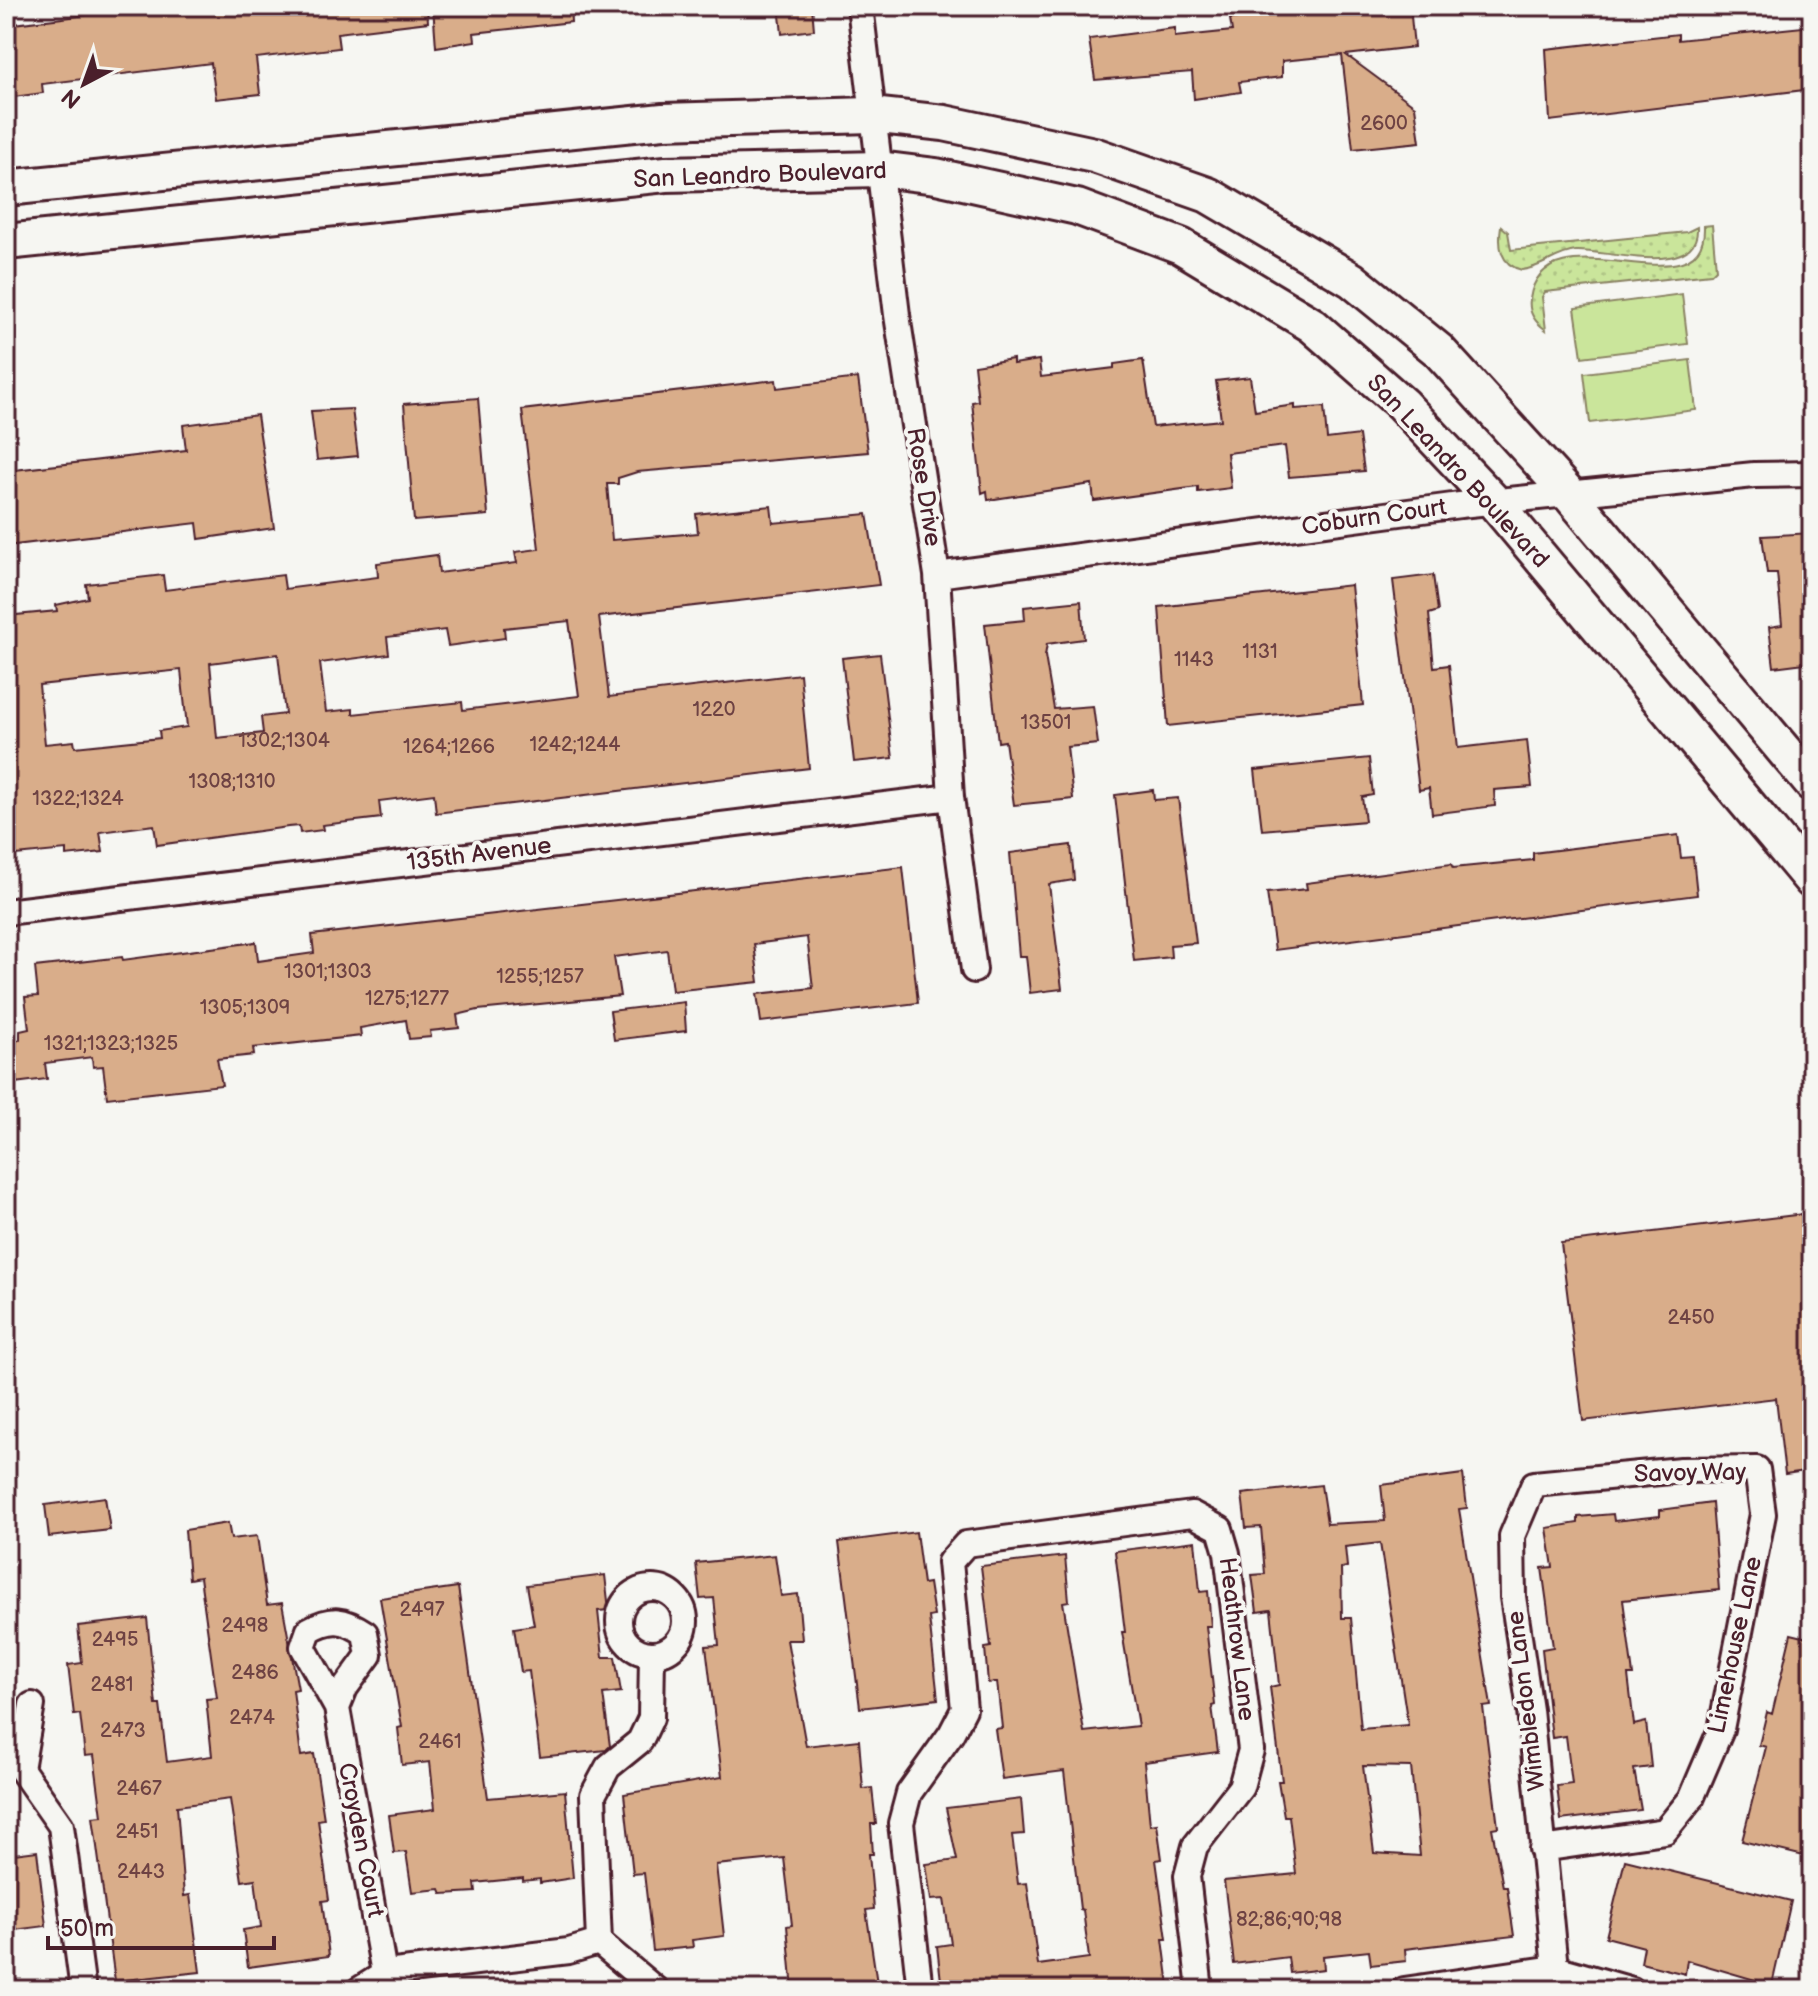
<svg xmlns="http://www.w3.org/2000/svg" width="1818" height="1996" viewBox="0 0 1818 1996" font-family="'Balsamiq Sans',sans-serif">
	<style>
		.grass { fill: url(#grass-dots); stroke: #8a8263; stroke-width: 2 }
		.pitch { fill: #cae59b; stroke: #8a8263; stroke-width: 2 }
		.building { fill: #d9ad8a; stroke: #4a1f2b; stroke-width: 2; fill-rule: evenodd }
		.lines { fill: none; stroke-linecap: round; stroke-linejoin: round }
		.minor-casing { stroke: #4a1f2b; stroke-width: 30 }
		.secondary-casing { stroke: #4a1f2b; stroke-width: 40 }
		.minor { stroke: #f6f6f2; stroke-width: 24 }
		.secondary { stroke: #f6f6f2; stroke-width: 34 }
		.labels { text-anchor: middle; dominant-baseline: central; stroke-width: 8; stroke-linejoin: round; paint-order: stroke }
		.number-label { font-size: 20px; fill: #6e4243 }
		.street-label { font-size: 24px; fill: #4a1f2b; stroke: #f6f6f2 }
	</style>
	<defs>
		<pattern id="grass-dots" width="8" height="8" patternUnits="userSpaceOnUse" patternTransform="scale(2)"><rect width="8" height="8" fill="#cae59b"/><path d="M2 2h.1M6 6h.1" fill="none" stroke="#afc486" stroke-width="1.8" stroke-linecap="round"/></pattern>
	</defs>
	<rect width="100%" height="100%" fill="#f6f6f2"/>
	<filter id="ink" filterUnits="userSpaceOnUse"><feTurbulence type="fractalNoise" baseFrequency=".0125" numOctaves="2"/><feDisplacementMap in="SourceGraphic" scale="16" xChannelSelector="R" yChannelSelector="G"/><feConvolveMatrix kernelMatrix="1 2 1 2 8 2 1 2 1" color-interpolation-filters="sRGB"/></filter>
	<g filter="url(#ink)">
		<path class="grass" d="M 1712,225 L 1716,269 L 1711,274 L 1545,292 L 1542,297 L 1546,330 C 1535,322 1528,313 1530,299 C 1543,208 1707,316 1704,226 Z
			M 1501,226 L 1508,232 L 1511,250 L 1687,232 L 1697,227 C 1700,280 1604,249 1576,251 C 1556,253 1542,268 1522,270 C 1500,265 1498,246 1501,226 Z"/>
		<path class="pitch" d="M 1682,294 L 1688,344 L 1582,357 L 1575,308 Z
			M 1690,360 L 1696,410 L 1590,423 L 1584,373 Z"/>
		<path class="building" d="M 160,6 L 427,6 L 428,22 L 337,33 L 339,48 L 256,58 L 260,94 L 216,99 L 211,63 L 42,84 L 43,93 L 6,98 L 6,25 Z
			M 433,6 L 570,6 L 571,22 L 474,33 L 475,41 L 436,47 Z
			M 779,6 L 812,6 L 814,30 L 782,34 Z
			M 1273,6 L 1410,6 L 1414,47 L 1346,55 L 1415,106 L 1420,142 L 1353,149 L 1342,55 L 1282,61 L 1282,77 L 1239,82 L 1241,92 L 1194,99 L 1192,72 L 1095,80 L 1089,39 L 1175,28 L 1175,37 L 1232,31 L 1230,19 L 1274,14 Z
			M 1812,26 L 1812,89 L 1550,121 L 1546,49 L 1678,34 L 1678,40 Z
			M 1013,359 L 1013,364 L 1039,360 L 1041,377 L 1114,368 L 1114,364 L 1143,360 L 1153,427 L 1221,420 L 1216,381 L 1250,377 L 1255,411 L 1295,405 L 1295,409 L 1324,407 L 1327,439 L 1359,435 L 1364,471 L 1289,477 L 1285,446 L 1227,453 L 1231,488 L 1198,492 L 1198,487 L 1094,501 L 1092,484 L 988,500 L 987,491 L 982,493 L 972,402 L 978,401 L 974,365 Z
			M 858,378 L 868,452 L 637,472 L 618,478 L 618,484 L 607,484 L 612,540 L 698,533 L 696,514 L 771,506 L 773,523 L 867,514 L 879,585 L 599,617 L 609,697 L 800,674 L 809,768 L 436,813 L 434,794 L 379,801 L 381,818 L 322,825 L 323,830 L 300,833 L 299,826 L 288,827 L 157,845 L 154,825 L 100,832 L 103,852 L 66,856 L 66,850 L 6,856 L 6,616 L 57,611 L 56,605 L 88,598 L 86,584 L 163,575 L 165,590 L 283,575 L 285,589 L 378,577 L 377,563 L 437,555 L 439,573 L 517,563 L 515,552 L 539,549 L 522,410 L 776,380 L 777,388 ZM 569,621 L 579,696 L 463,710 L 462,702 L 353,714 L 353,709 L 326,712 L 320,663 L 389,654 L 387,637 L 445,630 L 448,646 L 505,638 L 504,628 ZM 278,654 L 285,714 L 261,717 L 263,733 L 217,738 L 210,663 ZM 181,670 L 187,727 L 159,731 L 160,738 L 75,747 L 74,741 L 45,744 L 39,685 Z
			M 478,398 L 488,515 L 414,521 L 404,404 Z
			M 352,409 L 358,456 L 317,460 L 311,411 Z
			M 257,415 L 274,528 L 199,539 L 197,523 L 6,546 L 6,471 L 186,450 L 183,425 Z
			M 1812,533 L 1812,662 L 1774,667 L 1769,627 L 1782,625 L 1777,573 L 1767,573 L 1762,536 Z
			M 1433,575 L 1438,611 L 1429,614 L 1434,667 L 1449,665 L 1458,748 L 1527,740 L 1532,787 L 1494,790 L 1495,806 L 1432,814 L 1429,788 L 1419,790 L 1393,580 Z
			M 1351,585 L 1363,705 L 1168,726 L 1159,607 Z
			M 1081,601 L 1084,639 L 1047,644 L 1045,656 L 1054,709 L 1093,706 L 1098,744 L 1067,747 L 1073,799 L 1014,805 L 1005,741 L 998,742 L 985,624 L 1025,620 L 1024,607 Z
			M 880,654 L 893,758 L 854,762 L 842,658 Z
			M 1369,758 L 1373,795 L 1362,797 L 1365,821 L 1262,830 L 1255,770 Z
			M 1153,790 L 1154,800 L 1178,798 L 1196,943 L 1170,945 L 1171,957 L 1134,961 L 1115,795 Z
			M 1678,835 L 1681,858 L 1693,857 L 1697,895 L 1275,950 L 1267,893 L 1307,889 L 1306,883 L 1451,864 L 1453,868 L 1533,860 L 1533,853 Z
			M 1071,845 L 1074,880 L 1049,884 L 1062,989 L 1030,993 L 1026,956 L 1019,956 L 1010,853 Z
			M 903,867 L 918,1003 L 761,1022 L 757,994 L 813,988 L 807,937 L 754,944 L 759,982 L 672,991 L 667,950 L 614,957 L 620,996 L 478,1010 L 457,1015 L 459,1028 L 430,1031 L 431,1037 L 409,1039 L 406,1020 L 360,1028 L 361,1036 L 253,1048 L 254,1055 L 217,1059 L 222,1085 L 107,1098 L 103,1066 L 93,1067 L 92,1057 L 45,1063 L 47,1079 L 6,1084 L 6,1042 L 20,1040 L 20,1031 L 29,1029 L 25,997 L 38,996 L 35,967 L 122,957 L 123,960 L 256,942 L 258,961 L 314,953 L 312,935 Z
			M 684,1002 L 686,1031 L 614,1040 L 610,1011 Z
			M 1812,1213 L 1812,1470 L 1785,1474 L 1776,1398 L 1583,1421 L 1561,1243 Z
			M 1463,1474 L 1467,1508 L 1459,1509 L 1491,1706 L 1483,1707 L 1498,1827 L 1492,1828 L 1503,1887 L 1507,1887 L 1514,1936 L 1405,1949 L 1406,1961 L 1371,1965 L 1369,1951 L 1323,1956 L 1324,1969 L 1290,1973 L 1288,1957 L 1234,1964 L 1224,1881 L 1296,1874 L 1289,1816 L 1284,1816 L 1278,1781 L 1282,1781 L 1270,1687 L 1279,1685 L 1271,1610 L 1257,1612 L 1252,1575 L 1265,1574 L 1261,1527 L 1246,1528 L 1242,1494 L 1321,1485 L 1327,1524 L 1385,1521 L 1381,1485 ZM 1380,1543 L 1408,1725 L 1361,1729 L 1351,1618 L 1342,1618 L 1341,1568 L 1347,1567 L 1345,1547 ZM 1363,1766 L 1411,1767 L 1420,1856 L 1374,1853 Z
			M 105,1497 L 110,1530 L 49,1537 L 45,1505 Z
			M 1712,1503 L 1719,1590 L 1623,1600 L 1633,1675 L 1628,1675 L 1634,1725 L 1646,1722 L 1651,1767 L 1634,1769 L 1641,1810 L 1561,1820 L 1557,1786 L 1572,1784 L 1566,1736 L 1552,1738 L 1542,1649 L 1553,1647 L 1542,1568 L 1553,1567 L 1547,1528 L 1578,1523 L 1578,1517 L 1613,1514 L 1614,1521 L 1660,1516 L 1660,1510 Z
			M 228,1523 L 231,1539 L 257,1536 L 267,1605 L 282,1603 L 298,1689 L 293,1690 L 301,1756 L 314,1754 L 324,1819 L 318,1820 L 329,1900 L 322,1901 L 329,1956 L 248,1967 L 243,1930 L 261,1927 L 255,1879 L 242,1881 L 230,1799 L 177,1806 L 184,1896 L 190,1895 L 200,1972 L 115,1981 L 93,1817 L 102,1816 L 94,1755 L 85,1756 L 80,1714 L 74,1715 L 68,1665 L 82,1663 L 78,1626 L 147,1618 L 156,1705 L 160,1705 L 167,1762 L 212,1756 L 206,1699 L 217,1698 L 200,1577 L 189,1579 L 185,1530 Z
			M 916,1532 L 923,1584 L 929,1583 L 934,1616 L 929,1617 L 938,1699 L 860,1708 L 839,1542 Z
			M 1195,1541 L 1200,1592 L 1208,1591 L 1211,1626 L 1206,1626 L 1215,1705 L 1212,1706 L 1218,1752 L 1144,1762 L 1150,1825 L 1157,1824 L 1162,1859 L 1156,1860 L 1167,1939 L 1163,1939 L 1169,1986 L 1133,1990 L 955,1990 L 953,1980 L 941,1981 L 937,1946 L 951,1944 L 944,1899 L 931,1900 L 926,1864 L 957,1860 L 946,1808 L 1021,1799 L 1024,1834 L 1012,1835 L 1018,1884 L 1027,1883 L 1038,1965 L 1089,1958 L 1083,1910 L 1080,1909 L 1064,1771 L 1002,1779 L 995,1729 L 1002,1728 L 997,1682 L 988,1683 L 985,1648 L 991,1647 L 981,1566 L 1065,1556 L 1069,1601 L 1063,1602 L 1084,1732 L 1138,1726 L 1122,1632 L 1125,1632 L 1115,1551 Z
			M 775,1555 L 781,1596 L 798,1594 L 802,1640 L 787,1640 L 806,1746 L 859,1740 L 863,1789 L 872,1788 L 876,1824 L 871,1824 L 873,1854 L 869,1854 L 874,1909 L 866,1910 L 878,1990 L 793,1990 L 787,1926 L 792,1925 L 784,1858 L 716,1865 L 724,1936 L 692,1940 L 693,1947 L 653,1951 L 644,1873 L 633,1874 L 624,1794 L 722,1777 L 706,1646 L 719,1645 L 714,1598 L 700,1599 L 696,1563 Z
			M 605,1575 L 609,1610 L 598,1611 L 603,1657 L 615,1657 L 621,1692 L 603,1694 L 610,1746 L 606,1750 L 540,1757 L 529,1671 L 521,1672 L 514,1628 L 534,1625 L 527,1585 Z
			M 458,1587 L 488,1798 L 565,1791 L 573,1878 L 540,1883 L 540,1879 L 523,1881 L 523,1878 L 475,1883 L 476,1892 L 442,1894 L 440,1889 L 412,1892 L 406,1852 L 394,1853 L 389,1815 L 435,1809 L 430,1762 L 402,1765 L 398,1728 L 402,1727 L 380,1598 Z
			M 1791,1634 L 1812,1639 L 1812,1858 L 1742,1841 L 1766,1747 L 1759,1745 L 1767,1712 L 1772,1714 Z
			M 37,1851 L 46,1926 L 6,1931 L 6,1855 Z
			M 1625,1860 L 1791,1901 L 1772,1985 L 1687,1960 L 1685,1974 L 1641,1963 L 1644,1947 L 1606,1937 Z"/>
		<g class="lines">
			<g class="minor-casing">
				<path id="minor" d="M 860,6 L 897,315 L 937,575 L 951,797 L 974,970
					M 937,575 L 1460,505 L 1754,475 L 1812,474
					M 6,912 L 951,797
					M619 1621a33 33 0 1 1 66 0a33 33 0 1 1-66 0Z
					M 32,1705 L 21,1769 L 61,1826 L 83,1990
					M 337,1708 L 345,1688 L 369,1655 L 365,1633 C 344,1619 332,1617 309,1630 L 303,1647 L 337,1708 L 387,1990
					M 1542,1849 L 1665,1831 L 1691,1799 L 1721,1729 L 1763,1514 L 1757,1469 L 1681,1470 L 1534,1484 L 1512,1536 L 1513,1597 L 1530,1710 L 1555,1968 L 1566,1990
					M 599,1942 L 593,1795 L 608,1767 L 640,1741 L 651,1718 L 652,1655
					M 359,1990 L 386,1973 L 569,1951 L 599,1942 L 656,1990
					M 920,1990 L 901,1823 L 909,1793 L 951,1734 L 964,1709 L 950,1562 L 966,1544 L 1192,1514 L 1220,1529 L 1227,1553 L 1251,1750 L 1241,1787 L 1195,1846 L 1187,1876 L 1200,1990
					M 1404,1990 L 1555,1968 L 1632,1990"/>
			</g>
			<g class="secondary-casing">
				<path id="secondary" d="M 6,188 L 663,121 L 871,115 L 944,123 L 1094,155 L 1208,195 L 1352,280 L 1438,350 L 1569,494 L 1812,784
					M 6,242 L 666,174 L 879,169 L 936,176 L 1077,207 L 1181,246 L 1312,325 L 1402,404 L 1494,502 L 1812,881"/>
			</g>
			<use href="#minor" class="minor"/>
			<use href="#secondary" class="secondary"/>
		</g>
	</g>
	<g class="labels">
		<g class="number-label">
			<text x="1384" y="124">2600</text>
			<text x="1260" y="652">1131</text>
			<text x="1194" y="660">1143</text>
			<text x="714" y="710">1220</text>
			<text x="1046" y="723">13501</text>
			<text x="284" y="741">1302;1304</text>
			<text x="575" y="745">1242;1244</text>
			<text x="449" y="747">1264;1266</text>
			<text x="232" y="782">1308;1310</text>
			<text x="78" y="799">1322;1324</text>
			<text x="328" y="972">1301;1303</text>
			<text x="540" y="977">1255;1257</text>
			<text x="407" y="999">1275;1277</text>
			<text x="245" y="1008">1305;1309</text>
			<text x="111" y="1044">1321;1323;1325</text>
			<text x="1691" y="1318">2450</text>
			<text x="422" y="1610">2497</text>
			<text x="245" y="1626">2498</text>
			<text x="115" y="1640">2495</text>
			<text x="255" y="1673">2486</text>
			<text x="112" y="1685">2481</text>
			<text x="252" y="1718">2474</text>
			<text x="123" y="1731">2473</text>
			<text x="440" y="1742">2461</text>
			<text x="139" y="1789">2467</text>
			<text x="137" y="1832">2451</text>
			<text x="141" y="1872">2443</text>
			<text x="1289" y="1920">82;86;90;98</text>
		</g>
		<g class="street-label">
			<text transform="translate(760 175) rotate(-2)">San Leandro Boulevard</text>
			<text transform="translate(1458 471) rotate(47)">San Leandro Boulevard</text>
			<text transform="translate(924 487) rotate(81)">Rose Drive</text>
			<text transform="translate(1374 517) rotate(-8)">Coburn Court</text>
			<text transform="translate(479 854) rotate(-7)">135th Avenue</text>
			<text transform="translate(1690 1473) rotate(-1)">Savoy Way</text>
			<text transform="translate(1237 1639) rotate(83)">Heathrow Lane</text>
			<text transform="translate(1735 1645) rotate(-78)">Limehouse Lane</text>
			<text transform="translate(1526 1701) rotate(-97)">Wimbledon Lane</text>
			<text transform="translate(361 1840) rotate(79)">Croyden Court</text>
		</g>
	</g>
	<rect width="1818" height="1996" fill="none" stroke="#f6f6f2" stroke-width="32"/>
	<rect x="16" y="16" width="1786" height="1964" fill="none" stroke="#4a1f2b" stroke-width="3" filter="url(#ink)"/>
	<g transform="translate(84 84) rotate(221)" stroke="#f6f6f2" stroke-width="6" paint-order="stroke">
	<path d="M0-6L14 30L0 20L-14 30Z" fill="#4a1f2b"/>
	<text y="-12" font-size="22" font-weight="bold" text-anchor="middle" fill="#4a1f2b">N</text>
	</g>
	<path d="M48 1936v12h226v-12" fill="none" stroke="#4a1f2b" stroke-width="4"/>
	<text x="60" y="1936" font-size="24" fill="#4a1f2b" stroke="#f6f6f2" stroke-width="6" paint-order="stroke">50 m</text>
</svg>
